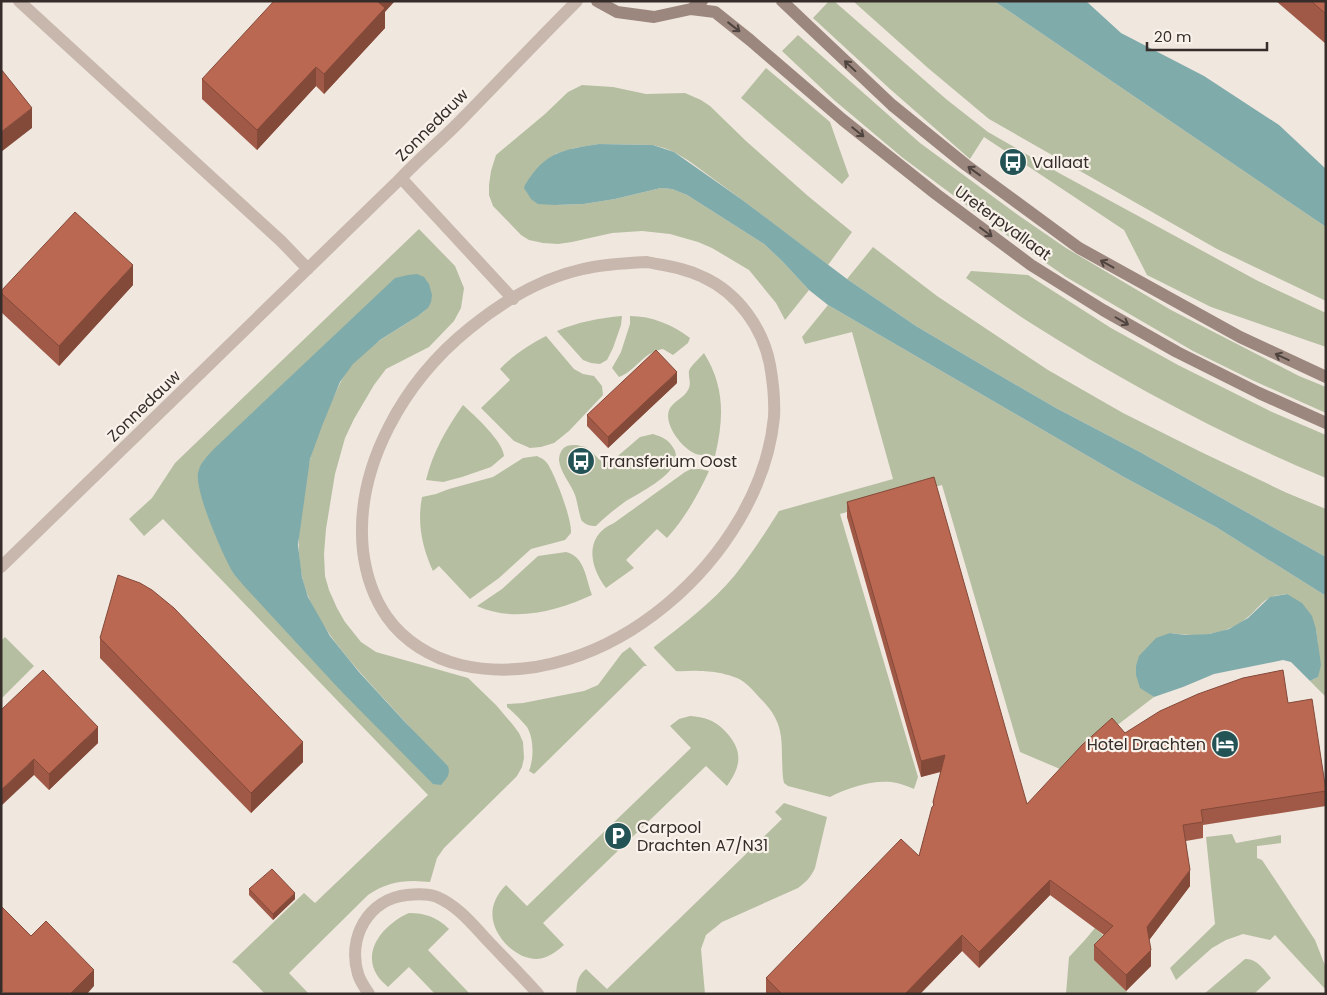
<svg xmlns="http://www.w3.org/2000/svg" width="1327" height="995" viewBox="0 0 1327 995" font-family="Poppins,sans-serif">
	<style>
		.green { fill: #b5bea0; fill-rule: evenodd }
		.water { fill: #80abab }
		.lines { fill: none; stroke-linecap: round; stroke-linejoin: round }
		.service { stroke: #c8b7ac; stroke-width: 12 }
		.minor { stroke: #c8b7ac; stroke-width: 12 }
		.secondary { stroke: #9b877d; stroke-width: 12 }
		.wall { fill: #a15947 }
		.shaded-wall { fill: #834939 }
		.building { fill: #bb6852; stroke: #834939 }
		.oneway { stroke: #4f443f }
		.labels { text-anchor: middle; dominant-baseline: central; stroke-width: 4.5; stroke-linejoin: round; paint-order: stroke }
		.street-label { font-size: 16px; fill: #362d2a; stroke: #f8f2eb }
		.poi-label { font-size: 16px; fill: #362d2a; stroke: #f8f2eb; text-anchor: start }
	</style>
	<rect width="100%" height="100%" fill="#f0e7df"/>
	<path class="green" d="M 829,1 L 834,1 L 946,99 L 988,132 L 1059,173 L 1258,281 L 1326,313 L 1326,347 L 1211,307 L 1147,275 L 1124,230 L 984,137 L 970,159 L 890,89 L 813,18 Z
		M 853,1 L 994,1 L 1326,227 L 1326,301 L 1217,249 L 989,119 L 928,68 Z
		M 798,35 L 920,143 L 1018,215 L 1066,248 L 1171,310 L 1299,376 L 1326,387 L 1326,413 L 1252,380 L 1193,351 L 1066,277 L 1012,239 L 903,158 L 834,100 L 782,51 Z
		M 766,68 L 830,122 L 849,176 L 842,184 L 741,98 Z
		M 582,85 L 613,87 L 646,94 L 685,93 L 701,100 L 710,106 L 746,141 L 808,196 L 852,232 L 828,265 L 741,199 L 689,161 L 674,152 L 664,148 L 653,145 L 599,144 L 575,148 L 555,154 L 555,205 L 584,204 L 615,199 L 661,188 L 672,189 L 687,195 L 764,244 L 782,261 L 809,290 L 785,320 L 776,303 L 749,270 L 712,248 L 698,242 L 670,234 L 642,231 L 612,233 L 572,242 L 558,244 L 543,243 L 529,240 L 521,235 L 493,206 L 489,195 L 489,185 L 491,171 L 496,155 L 545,114 L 568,92 Z
		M 419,229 L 455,266 L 464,288 L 461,308 L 454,321 L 429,347 L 386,369 L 374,385 L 354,419 L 345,438 L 335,474 L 326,529 L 324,554 L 325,576 L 329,590 L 337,608 L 345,622 L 361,642 L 376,652 L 468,678 L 496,705 L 513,725 L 519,733 L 523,742 L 524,758 L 522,767 L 517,776 L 444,848 L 437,858 L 430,882 C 425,882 420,881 414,881 C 396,881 383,885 368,895 L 289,973 L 309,994 L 265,994 L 237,965 L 232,962 L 304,893 L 315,903 L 428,795 L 163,519 L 144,536 L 129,519 L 152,498 L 175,463 ZM 428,308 C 404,328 373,340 352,364 C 342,377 336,392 329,407 C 319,431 310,453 306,479 C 301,512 295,543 302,576 C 311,622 357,669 388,703 C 407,724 426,746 448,766 L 340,690 L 218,445 Z
		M 873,247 L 937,296 L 1048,370 L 1123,413 L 1201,452 L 1287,493 L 1326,509 L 1326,557 L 1140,452 L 1056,408 L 982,365 L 916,326 L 847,279 Z
		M 971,271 L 1028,275 L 1111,328 L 1178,365 L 1272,412 L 1326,435 L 1326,478 C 1222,435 1123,382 1029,322 C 1007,308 987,293 966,278 Z
		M 828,305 L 1122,476 L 1216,527 L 1326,596 L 1326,703 L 1325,696 L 1310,681 L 1318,677 L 1318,645 L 1316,629 L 1287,594 C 1282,595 1276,595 1272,597 C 1262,600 1256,611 1248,617 C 1226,636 1197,637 1170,633 L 1140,687 L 1154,697 L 1060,769 L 1020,752 L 942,485 L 840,514 L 918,777 L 914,789 C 907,786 899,783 891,782 C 871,780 847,788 830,797 L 788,786 L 784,783 L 783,778 C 780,741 788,725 758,696 C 751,688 744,680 734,677 C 724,673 710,671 699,671 C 691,670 684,672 676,671 L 654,648 L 654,647 C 682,625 712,603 735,575 C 751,555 765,533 779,511 L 893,479 L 852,332 L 805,344 L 802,337 Z
		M 622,316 L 621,325 L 613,348 L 607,360 L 600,364 L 591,363 L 583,360 L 557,331 C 578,322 599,318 622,316 Z
		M 630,316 C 652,316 673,325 690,338 L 688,343 L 673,355 L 663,349 C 643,352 636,371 619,377 L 612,368 L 621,352 L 630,324 Z
		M 546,336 L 574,369 L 583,374 L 594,376 L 602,386 L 603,395 L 569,431 L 554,443 L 541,447 L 530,448 L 514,441 L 481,408 L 510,380 L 500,369 C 513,355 529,345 546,336 Z
		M 704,353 C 725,387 724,418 715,456 C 708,455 697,456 692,452 C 680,445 664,424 669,410 C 672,402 684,398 688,390 C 692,383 688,377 689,371 C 690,366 701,357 704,353 Z
		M 463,405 C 474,415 503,441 504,456 L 491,467 L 462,477 L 443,482 L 426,480 C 433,452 446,429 463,405 Z
		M 653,434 C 663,437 669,440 674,449 C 686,471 640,492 626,501 C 615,509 605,517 596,526 C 590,526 586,525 582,521 C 580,519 577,500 575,495 C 571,484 560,472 559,460 C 559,455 561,450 565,447 C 569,445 572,445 576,445 C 580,446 584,446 587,448 C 597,454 599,466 612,461 L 640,437 Z
		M 537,456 C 541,458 544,459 547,463 C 555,474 572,519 571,533 L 565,540 L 531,549 L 499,578 L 470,599 L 439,566 L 433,571 C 422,547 417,523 422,497 L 436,494 L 449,489 L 493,477 L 523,458 Z
		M 691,469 L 700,469 L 709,471 C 698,495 685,518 667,538 L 657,529 L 626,560 L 634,568 L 606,588 C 589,566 584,536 614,523 L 685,472 Z
		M 566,552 C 585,556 586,580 592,595 C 557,611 514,623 477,606 L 502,589 L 538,556 Z
		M 5,637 L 34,666 L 1,699 L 1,641 Z
		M 630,647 L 647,666 L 644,666 L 534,774 L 529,771 C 534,758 534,739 527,727 C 521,720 514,713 507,707 L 507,704 L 523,703 L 584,691 L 598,685 L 622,653 Z
		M 690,716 C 704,717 715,720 725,731 C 743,750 742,765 727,786 L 706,766 L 543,923 L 564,945 C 556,952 548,958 537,959 C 526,959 517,954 509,947 C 489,928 486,905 506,885 L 527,906 L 691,748 L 670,726 L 679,719 Z
		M 784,803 L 827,817 L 815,868 C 811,877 806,882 798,888 L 722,922 L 706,935 L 701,949 L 705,994 L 576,994 C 577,984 577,976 586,969 L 607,989 L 782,819 L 775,812 Z
		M 1232,834 L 1236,843 L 1281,835 L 1281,843 L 1257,846 L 1257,858 L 1262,860 L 1315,940 L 1326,968 L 1326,990 L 1275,935 L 1270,940 L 1243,934 L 1226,940 L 1212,948 L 1176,980 L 1170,968 L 1215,924 L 1206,837 Z
		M 409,913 C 425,913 437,917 449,929 L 428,950 L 470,994 L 435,994 L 409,967 L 388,987 C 384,983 380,980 377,975 C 361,949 386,923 409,913 Z
		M 1095,928 L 1105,937 L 1099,964 L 1129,994 L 1066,994 L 1069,957 L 1084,941 Z
		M 1245,959 C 1257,958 1264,970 1271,978 L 1254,994 L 1204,994 Z"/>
	<path class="water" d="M 994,1 L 1086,1 L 1121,33 L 1204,76 L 1279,125 L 1326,169 L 1326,227 Z
		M 599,144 L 653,145 L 674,152 L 741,199 L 847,279 L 916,326 L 982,365 L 1056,408 L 1140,452 L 1326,557 L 1326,596 L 1216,527 L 1122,476 L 828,305 L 809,290 L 782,261 L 764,244 L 687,195 L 672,189 L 661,188 L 615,199 L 584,204 L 555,205 L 538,204 L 531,199 L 524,188 L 525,185 C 546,151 562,150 599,144 Z
		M 417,274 L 424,277 L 429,284 L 432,295 L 431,302 L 428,308 L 418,316 L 380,340 L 353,364 L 340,382 L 322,426 L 310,459 L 298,545 L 302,577 L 308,597 L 330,636 L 359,672 L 405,722 L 448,766 C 451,775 446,779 441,785 L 433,784 L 340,690 L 244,586 C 240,581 235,576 232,571 C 222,553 195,492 198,473 C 200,462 210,453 218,445 L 395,278 L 408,275 Z
		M 1287,594 L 1302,603 L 1312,616 L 1316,629 L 1321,665 L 1318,677 L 1310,681 L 1291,662 L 1283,660 L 1214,674 L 1183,687 L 1154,697 L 1140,688 L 1136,675 L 1136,666 L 1139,656 L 1156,638 L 1170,633 L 1185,635 L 1209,634 L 1229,629 L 1248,618 L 1270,597 Z"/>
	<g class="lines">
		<path class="service" d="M 401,178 L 513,299
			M 647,262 C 666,266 685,268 703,277 C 738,293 763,328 770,365 C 773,382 775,399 774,417 C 761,556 603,697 461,665 C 431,658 404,641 387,617 C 373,597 366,575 363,551 C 354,466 405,380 470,328 C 503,301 542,278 583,269 C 604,264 625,263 647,262 Z
			M 369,994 C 365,988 360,981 358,974 C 347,938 368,899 407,895 C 416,894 427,893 437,897 C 458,906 473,925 488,941 C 505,959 522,976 538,994"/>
		<path class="minor" d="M 19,1 L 281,241 L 308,269
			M 1,567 L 401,178 C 421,157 444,138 464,117 C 502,78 539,39 577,1"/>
		<path class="secondary" d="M 597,1 L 617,12 L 654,17 L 691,9 L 702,1
			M 782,1 L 892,105 L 966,165 L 1079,248 L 1240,337 L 1326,377
			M 691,9 L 715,12 L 750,40 L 843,120 L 936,194 L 1031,265 L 1103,310 L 1177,352 L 1259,393 L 1326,423"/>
	</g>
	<path class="wall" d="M 1276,1 L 1326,1 L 1326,44 Z
		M 385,12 L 385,28 L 324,94 L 316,86 L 257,150 L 202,99 L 202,79 Z
		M 133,285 L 59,366 L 1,312 L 1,291 Z
		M 677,383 L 608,448 L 587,426 L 587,415 Z
		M 847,502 L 1027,804 L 1125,733 L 1288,703 L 1326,791 L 1326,806 L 1203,825 L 1203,838 L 1186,841 L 1190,886 L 1149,940 L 1151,966 L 1126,991 L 1094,960 L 1094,945 L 1104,935 L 1050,895 L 979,968 L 962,951 L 920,994 L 766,994 L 766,978 L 919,856 L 933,806 L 933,802 L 941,772 L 921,777 L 847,517 Z
		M 100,638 L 303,762 L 251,813 L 100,658 Z
		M 1,710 L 98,743 L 49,790 L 34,775 Z
		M 249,889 L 295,899 L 273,920 L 249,895 Z"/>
	<path class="shaded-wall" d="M 377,1 L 395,1 L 385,12 L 385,28 L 324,94 L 324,74 Z
		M 316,67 L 316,86 L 257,150 L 257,130 Z
		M 32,108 L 32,128 L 1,152 L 1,132 Z
		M 133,265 L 133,285 L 59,366 L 59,346 Z
		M 677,372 L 677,383 L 608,448 L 608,437 Z
		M 98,727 L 98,743 L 49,790 L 49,774 Z
		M 303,742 L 303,762 L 251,813 L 251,793 Z
		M 945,755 L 945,770 L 921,777 L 921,761 Z
		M 34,759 L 34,775 L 1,806 L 1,790 Z
		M 1190,870 L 1190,886 L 1147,943 L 1147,927 Z
		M 1050,880 L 1050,895 L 979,968 L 979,952 Z
		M 295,893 L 295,899 L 273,920 L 273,914 Z
		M 962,935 L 962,951 L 920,994 L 905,994 Z
		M 1151,950 L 1151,966 L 1126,991 L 1126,975 Z
		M 94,970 L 94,986 L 87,994 L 70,994 Z"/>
	<path class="building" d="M 274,1 L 377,1 L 385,8 L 324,74 L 316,67 L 257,130 L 202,79 Z
		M 1311,1 L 1326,1 L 1326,14 Z
		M 1,69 L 32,108 L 1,132 Z
		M 75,212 L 133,265 L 59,346 L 1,293 L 1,291 Z
		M 656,350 L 677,372 L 608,437 L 587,415 Z
		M 934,477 L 1027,804 L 1082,745 L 1112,718 L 1125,733 L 1160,711 L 1198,694 L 1243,678 L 1283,670 L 1288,703 L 1312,699 L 1326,791 L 1201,810 L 1203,822 L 1183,825 L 1190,870 L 1147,927 L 1151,950 L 1126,975 L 1094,945 L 1113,926 L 1050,880 L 979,952 L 962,935 L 905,994 L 782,994 L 766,978 L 901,839 L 919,856 L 932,807 L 934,805 L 933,802 L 945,755 L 921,761 L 847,502 Z
		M 118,575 L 140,583 L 152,590 L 174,608 L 303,742 L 251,793 L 100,638 Z
		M 43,670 L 98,727 L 49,774 L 34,759 L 1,790 L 1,710 Z
		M 272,869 L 295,893 L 273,914 L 249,889 Z
		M 1,906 L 31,936 L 46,921 L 94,970 L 70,994 L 5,994 L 1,989 Z"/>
	<defs><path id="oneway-shaft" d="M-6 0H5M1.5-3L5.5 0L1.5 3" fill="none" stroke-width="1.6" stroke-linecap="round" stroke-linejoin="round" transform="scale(1.25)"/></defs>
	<g class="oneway">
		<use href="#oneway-shaft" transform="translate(734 27) rotate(38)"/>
		<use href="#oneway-shaft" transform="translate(850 66) rotate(-137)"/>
		<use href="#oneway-shaft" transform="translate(858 132) rotate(39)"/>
		<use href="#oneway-shaft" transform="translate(974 171) rotate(-144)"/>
		<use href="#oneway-shaft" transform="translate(986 232) rotate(37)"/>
		<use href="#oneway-shaft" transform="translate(1107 264) rotate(-151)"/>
		<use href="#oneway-shaft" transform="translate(1122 321) rotate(30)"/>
		<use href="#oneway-shaft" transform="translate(1282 357) rotate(-155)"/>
	</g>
	<defs>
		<g id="bus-disc" transform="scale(1.4375)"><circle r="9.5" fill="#235354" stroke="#f8f2eb"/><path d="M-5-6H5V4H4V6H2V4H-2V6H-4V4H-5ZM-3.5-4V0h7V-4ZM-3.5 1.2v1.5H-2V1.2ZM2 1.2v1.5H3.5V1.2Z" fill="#fff"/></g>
		<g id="hotel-disc" transform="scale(1.4375)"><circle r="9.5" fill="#235354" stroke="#f8f2eb"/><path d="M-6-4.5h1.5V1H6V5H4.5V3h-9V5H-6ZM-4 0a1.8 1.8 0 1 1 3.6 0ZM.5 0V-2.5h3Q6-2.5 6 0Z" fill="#fff"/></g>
		<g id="parking-disc" transform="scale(1.4375)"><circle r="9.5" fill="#235354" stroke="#f8f2eb"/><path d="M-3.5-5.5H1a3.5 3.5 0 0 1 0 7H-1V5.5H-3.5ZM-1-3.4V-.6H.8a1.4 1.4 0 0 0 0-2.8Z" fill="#fff"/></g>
	</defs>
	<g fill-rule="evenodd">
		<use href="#bus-disc" x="1013" y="162"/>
		<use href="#bus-disc" x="581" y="461"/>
		<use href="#hotel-disc" x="1225" y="744"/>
		<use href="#parking-disc" x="618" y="836"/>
	</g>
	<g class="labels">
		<g class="street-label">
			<text transform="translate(432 125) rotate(-45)">Zonnedauw</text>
			<text transform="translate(1003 223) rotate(36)">Ureterpvallaat</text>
			<text transform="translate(144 406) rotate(-44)">Zonnedauw</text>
		</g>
		<g class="poi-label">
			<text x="1032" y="162">Vallaat</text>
			<text x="600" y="461">Transferium Oost</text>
			<text x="1206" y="744" text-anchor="end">Hotel Drachten</text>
			<text x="637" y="827">Carpool<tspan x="637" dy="18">Drachten A7/N31</tspan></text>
		</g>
	</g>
	<rect width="1327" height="995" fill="none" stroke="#362d2a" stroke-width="5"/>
	<path d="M1147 42v8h120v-8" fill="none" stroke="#362d2a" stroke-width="2.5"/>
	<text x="1154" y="42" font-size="15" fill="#362d2a" stroke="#f8f2eb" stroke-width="4" paint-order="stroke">20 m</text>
</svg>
